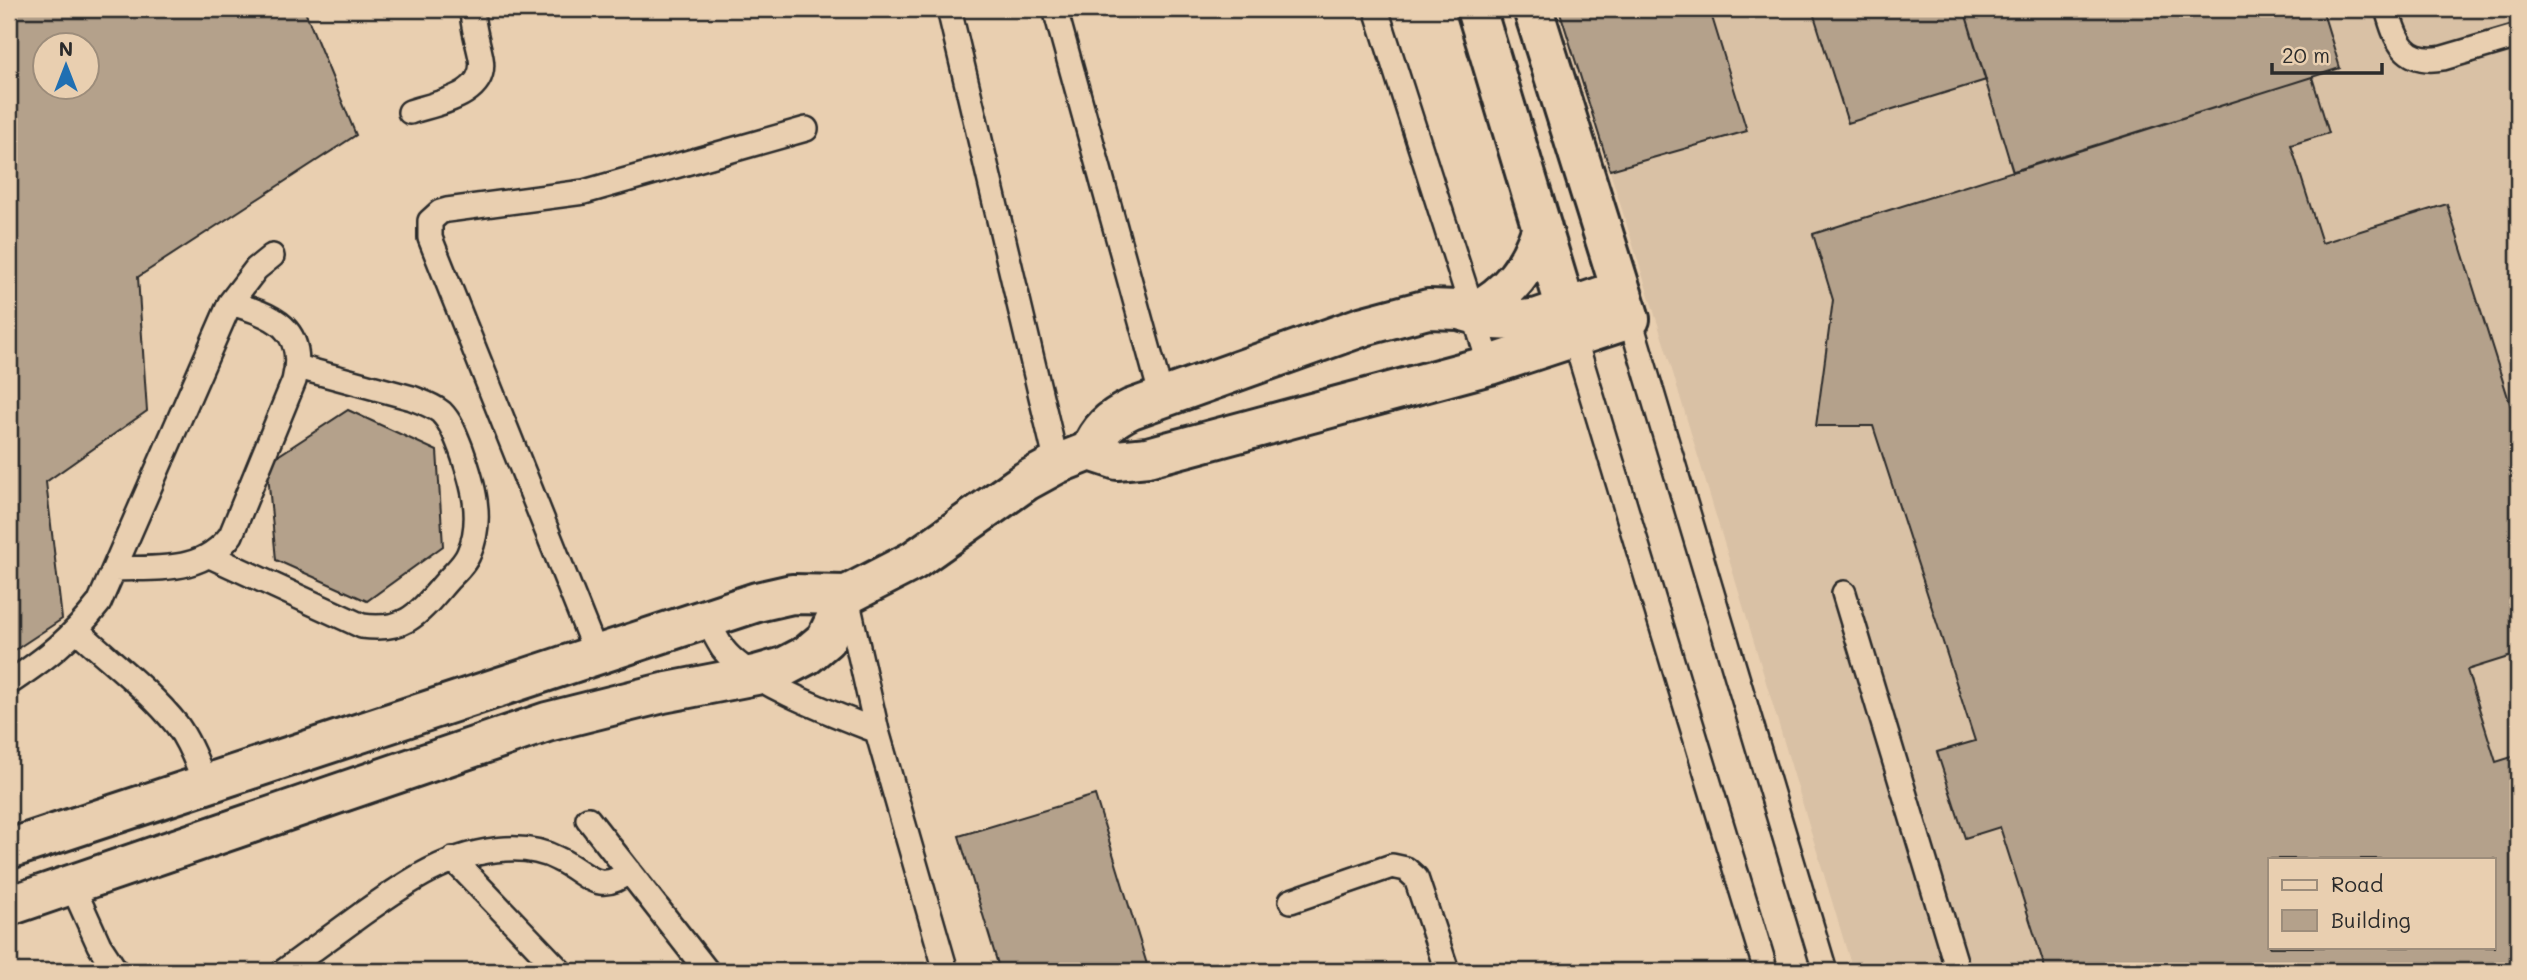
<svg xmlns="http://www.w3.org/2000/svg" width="2527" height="980" viewBox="0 0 2527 980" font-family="Mali,sans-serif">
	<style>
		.built { fill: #d9c1a5; fill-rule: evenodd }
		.building { fill: #b4a18b; stroke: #2b2b2b; stroke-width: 2; fill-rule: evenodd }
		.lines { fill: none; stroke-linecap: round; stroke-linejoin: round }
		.lane-casing { stroke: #2b2b2b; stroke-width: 28 }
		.secondary-casing { stroke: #2b2b2b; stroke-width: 44 }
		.lane { stroke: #e9cfb0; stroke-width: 23 }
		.secondary { stroke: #e9cfb0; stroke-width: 38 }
	</style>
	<rect width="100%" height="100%" fill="#e9cfb0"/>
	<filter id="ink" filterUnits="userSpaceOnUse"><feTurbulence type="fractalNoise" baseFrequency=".0143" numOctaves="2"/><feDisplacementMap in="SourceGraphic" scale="14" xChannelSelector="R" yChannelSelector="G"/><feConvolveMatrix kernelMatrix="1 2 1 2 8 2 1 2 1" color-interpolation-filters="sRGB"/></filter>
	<g filter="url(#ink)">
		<path class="built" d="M 1559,9 L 2518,9 L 2518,971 L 1853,971 L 1666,350 ZM 2270,859 L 2494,859 L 2494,947 L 2270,947 Z"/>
		<path class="building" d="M 9,9 L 304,9 L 356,135 L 138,277 L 147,411 L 46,482 L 62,619 L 9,654 ZM 46,46 L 88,46 L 88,88 L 46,88 Z
			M 1559,9 L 1737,9 L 1712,17 L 1747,131 L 1610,170 Z
			M 1812,9 L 1964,9 L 1986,80 L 1848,123 Z
			M 1964,9 L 2322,9 L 2340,68 L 2013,172 Z
			M 2312,77 L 2329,133 L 2291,145 L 2322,243 L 2447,204 L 2518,429 L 2518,654 L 2467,670 L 2496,762 L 2518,755 L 2518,971 L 2046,971 L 2000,827 L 1965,838 L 1937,752 L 1975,741 L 1873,426 L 1816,426 L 1833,300 L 1813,234 ZM 2270,859 L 2494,859 L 2494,947 L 2270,947 Z
			M 348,410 L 437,451 L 443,546 L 367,601 L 276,560 L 267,463 Z
			M 1095,795 L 1149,971 L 1000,971 L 959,836 Z"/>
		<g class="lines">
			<g class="lane-casing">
				<path id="lane" d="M 949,9 L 1057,464
					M 1055,9 L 1162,398
					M 1376,9 L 1490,365
					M 2387,9 C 2396,41 2404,65 2443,58 L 2518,36
					M 410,112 C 437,103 488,96 481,58 C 478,42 472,25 472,9
					M 1630,319 L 1825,971
					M 1574,337 L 1763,961 L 1764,971
					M 210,556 L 362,626 C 407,632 419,613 446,582 C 453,574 465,564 469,553 C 484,519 473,483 461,449 C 456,436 451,422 441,412 C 432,405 422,402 412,398 L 298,367
					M 114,569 C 158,567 202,574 231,535 L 294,381 C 307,328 273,315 230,303
					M 1844,593 L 1958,971
					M 847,598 L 877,731 L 946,971
					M 707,620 C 712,629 717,640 723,649 C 749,683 836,715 877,731
					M 78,631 C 110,661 149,690 177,725 C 190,743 198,764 205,784
					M 597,656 L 430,238 L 430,221 L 440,212 L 447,210 L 584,192 L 806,129
					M 9,683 C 48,657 70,640 99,603 L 230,303 L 256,269 L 272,256
					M 588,819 L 707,971
					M 453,859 L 560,971
					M 72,885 L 99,945 L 116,971
					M 1291,901 L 1392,866 L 1406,869 L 1416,878 L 1447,971
					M 284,971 C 310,952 336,933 362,914 C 407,882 449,852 506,849 C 524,848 543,851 558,859 C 586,872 598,897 629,871"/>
			</g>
			<g class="secondary-casing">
				<path id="secondary" d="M 1476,9 L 1573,332
					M 1472,313 C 1511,292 1528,269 1542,228
					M 1090,451 C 1099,430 1110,419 1131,409 L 1364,326 L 1428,309 L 1459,310 L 1495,320 L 1515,321 L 1538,318 L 1620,290
					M 9,849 L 757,602 L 792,594 L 847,595 L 913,561 L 1026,481 L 1057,464 L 1090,451 L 1117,460 L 1148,457 L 1490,365 L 1630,319 L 1533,9
					M 9,906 L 547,722 L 663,693 L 756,675 L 784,667 L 807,655 L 826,639 L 847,595"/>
			</g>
			<use href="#lane" class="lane"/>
			<use href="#secondary" class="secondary"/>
		</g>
	</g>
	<rect width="2527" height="980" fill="none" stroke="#e9cfb0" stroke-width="35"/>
	<rect x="18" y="18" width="2492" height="945" fill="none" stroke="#2b2b2b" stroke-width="2.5" filter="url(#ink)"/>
	<rect x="2268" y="858" width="228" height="91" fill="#e9cfb0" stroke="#9d8d7b" stroke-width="2"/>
	<rect x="2282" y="880" width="35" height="10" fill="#e9cfb0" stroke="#9d8d7b" stroke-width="2"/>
	<text x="2331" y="892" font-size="21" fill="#2b2b2b">Road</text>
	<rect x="2282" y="910" width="35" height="21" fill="#b4a18b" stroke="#9d8d7b" stroke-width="2"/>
	<text x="2331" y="928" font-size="21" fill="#2b2b2b">Building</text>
	<g transform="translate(66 66)"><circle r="33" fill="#e9cfb0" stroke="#9d8d7b" stroke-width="2"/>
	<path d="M0-5L12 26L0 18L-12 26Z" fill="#1f6fb2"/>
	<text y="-10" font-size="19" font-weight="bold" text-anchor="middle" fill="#2b2b2b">N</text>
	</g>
	<path d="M2272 63v10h110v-10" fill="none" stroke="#2b2b2b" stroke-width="3.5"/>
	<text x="2282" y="63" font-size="21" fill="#2b2b2b" stroke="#e9cfb0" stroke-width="5" paint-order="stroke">20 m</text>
</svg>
